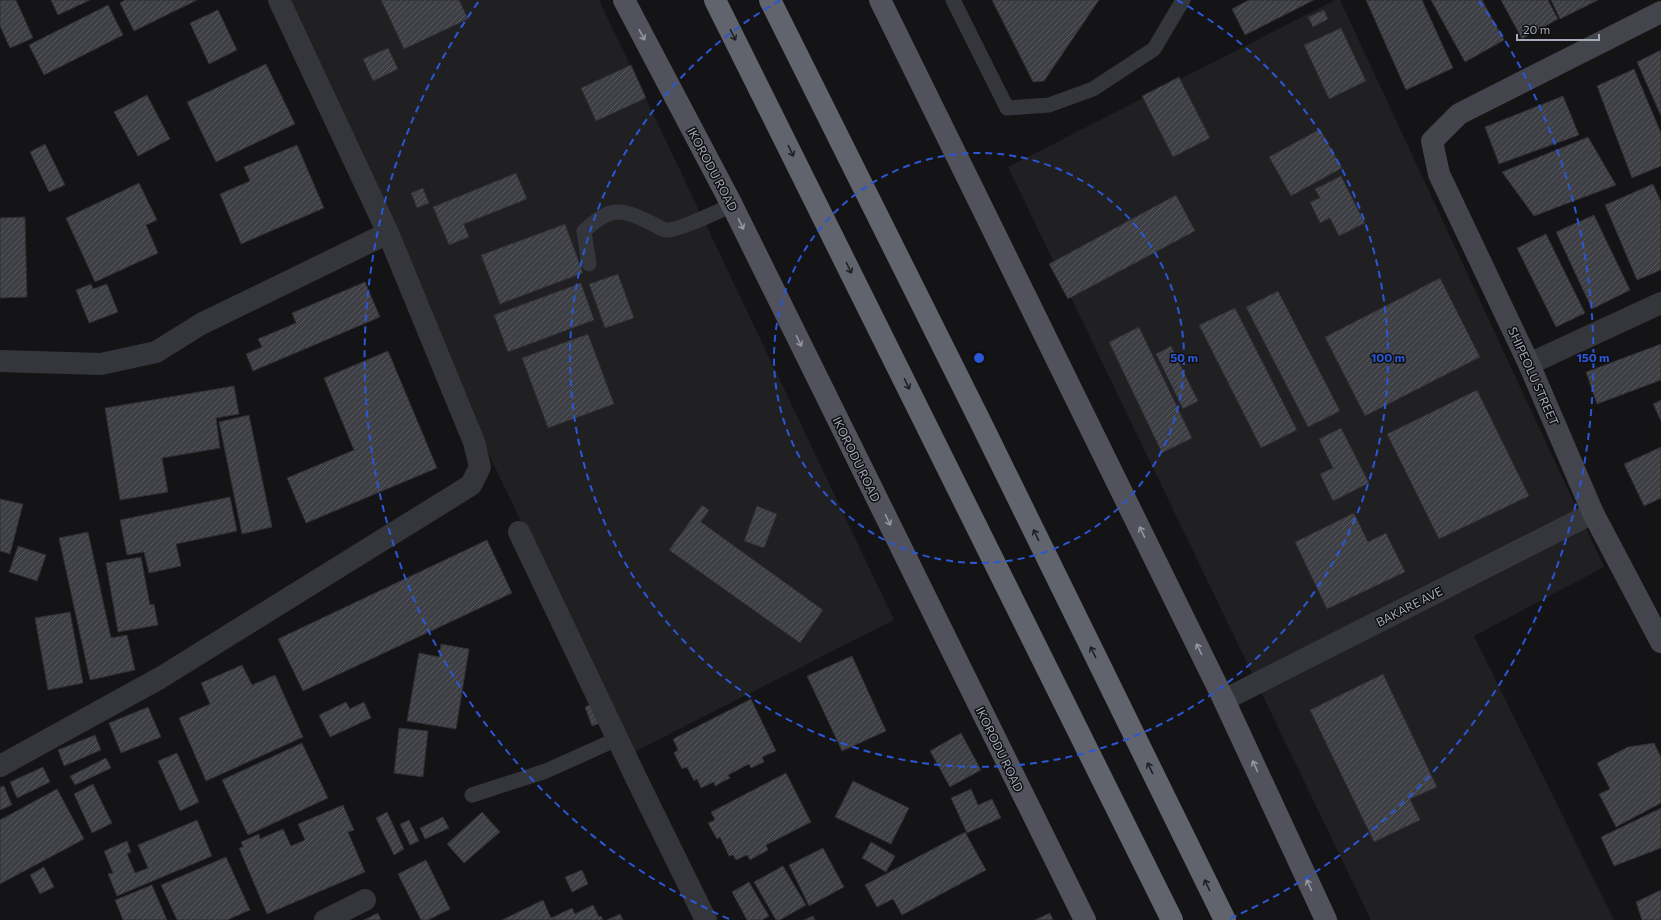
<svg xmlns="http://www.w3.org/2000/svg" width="1661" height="920" viewBox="0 0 1661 920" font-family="Commissioner,sans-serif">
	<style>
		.built { fill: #202023 }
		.building { fill: url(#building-hatch); stroke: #2e2e33 }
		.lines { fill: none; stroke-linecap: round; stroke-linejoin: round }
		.lane { stroke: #35363c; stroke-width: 15 }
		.street { stroke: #35363c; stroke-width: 22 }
		.secondary { stroke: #43444c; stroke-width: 22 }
		.primary { stroke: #51525b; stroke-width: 22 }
		.highway { stroke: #61636d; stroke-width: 22 }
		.oneway { stroke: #9498a5 }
		.oneway2 { stroke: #1f2023 }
		.ring { fill: none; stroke: #2b57d5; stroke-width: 2; stroke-dasharray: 7 5 }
		.labels { text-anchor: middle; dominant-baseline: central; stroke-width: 3; stroke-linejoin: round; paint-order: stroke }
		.street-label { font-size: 12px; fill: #a5aab8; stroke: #0f0f11 }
		.centre { fill: #2b57d5; stroke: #0f0f11; stroke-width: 2 }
		.ring-label { font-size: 12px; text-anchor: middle; font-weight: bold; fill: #2b57d5; stroke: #0f0f11; stroke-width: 3; stroke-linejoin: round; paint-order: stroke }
	</style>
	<defs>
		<pattern id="building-hatch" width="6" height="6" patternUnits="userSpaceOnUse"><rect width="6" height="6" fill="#3e3f44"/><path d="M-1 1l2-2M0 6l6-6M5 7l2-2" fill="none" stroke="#57585d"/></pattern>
	</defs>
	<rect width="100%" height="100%" fill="#141416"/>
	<path class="built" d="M 271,0 L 599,0 L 894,620 L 632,753 Z
		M 1335,0 L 1340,0 L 1604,567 L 1474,636 L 1614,920 L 1371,920 L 1008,167 Z"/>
	<path class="building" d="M 0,0 L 16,0 L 33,38 L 10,48 L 0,26 Z
		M 51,0 L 90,0 L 58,15 Z
		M 125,0 L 197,0 L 134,31 L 120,3 Z
		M 381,0 L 459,0 L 468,19 L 404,49 Z
		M 992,0 L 1099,0 L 1044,81 L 1033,82 Z
		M 1249,0 L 1314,0 L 1245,35 L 1232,9 Z
		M 1366,0 L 1422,0 L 1453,68 L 1406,90 Z
		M 1431,0 L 1482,0 L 1504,40 L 1465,62 Z
		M 1501,0 L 1548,0 L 1558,19 L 1522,39 Z
		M 1551,0 L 1598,0 L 1560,19 Z
		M 108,5 L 123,35 L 44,75 L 29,45 Z
		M 218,10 L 237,50 L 209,64 L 190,23 Z
		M 1324,10 L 1328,19 L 1313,27 L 1308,17 Z
		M 1341,28 L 1366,81 L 1329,99 L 1304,45 Z
		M 388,48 L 398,69 L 373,81 L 363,59 Z
		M 1661,50 L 1661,116 L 1637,62 Z
		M 266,64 L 295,124 L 216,162 L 187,102 Z
		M 631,65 L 646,98 L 596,121 L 581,88 Z
		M 1634,69 L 1661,133 L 1661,166 L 1632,178 L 1597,86 Z
		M 1179,77 L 1210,138 L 1173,157 L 1142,96 Z
		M 147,95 L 170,139 L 138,156 L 114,112 Z
		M 1563,96 L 1579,135 L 1499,164 L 1485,127 Z
		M 1320,129 L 1342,168 L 1291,196 L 1269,157 Z
		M 1588,137 L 1616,185 L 1534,216 L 1502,172 Z
		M 45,144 L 65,185 L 49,192 L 30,152 Z
		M 297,145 L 324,208 L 241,244 L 220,194 L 250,181 L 244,167 Z
		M 516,173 L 527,199 L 464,224 L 469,237 L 449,245 L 433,207 Z
		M 1341,176 L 1365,223 L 1339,236 L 1330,218 L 1320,223 L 1310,202 L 1320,198 L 1315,189 Z
		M 139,183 L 157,220 L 146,225 L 158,253 L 95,282 L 66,218 Z
		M 1653,184 L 1661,202 L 1661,270 L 1637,280 L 1605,205 Z
		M 423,188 L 429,203 L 417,208 L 411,193 Z
		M 1176,195 L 1195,231 L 1068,299 L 1049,264 Z
		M 1594,215 L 1630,290 L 1592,309 L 1556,232 Z
		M 25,217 L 27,297 L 0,298 L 0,218 Z
		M 565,224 L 583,273 L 500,304 L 481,255 Z
		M 1546,234 L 1585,313 L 1556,327 L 1517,248 Z
		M 618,274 L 634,318 L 605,328 L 589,284 Z
		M 1440,278 L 1480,357 L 1365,416 L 1325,337 Z
		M 365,282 L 380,317 L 253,371 L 246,354 L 262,347 L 258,339 L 296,323 L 292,313 Z
		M 581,283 L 594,320 L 508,352 L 494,315 Z
		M 91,284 L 93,289 L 107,284 L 118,312 L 89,323 L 76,290 Z
		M 1278,291 L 1340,411 L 1308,427 L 1246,307 Z
		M 1235,308 L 1297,430 L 1261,448 L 1199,325 Z
		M 1139,327 L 1192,438 L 1162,453 L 1109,342 Z
		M 588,334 L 614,404 L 548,428 L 522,358 Z
		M 1661,344 L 1661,380 L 1597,404 L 1586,372 Z
		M 1171,346 L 1198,401 L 1183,409 L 1156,354 Z
		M 388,351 L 437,468 L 306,523 L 287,478 L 354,450 L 324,378 Z
		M 234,386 L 239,414 L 216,418 L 220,448 L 162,458 L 168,492 L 120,500 L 105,408 Z
		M 1477,390 L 1529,496 L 1439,539 L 1387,434 Z
		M 1661,400 L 1661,421 L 1653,404 Z
		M 249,415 L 272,527 L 242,534 L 219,422 Z
		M 1341,428 L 1369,483 L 1333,501 L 1320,474 L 1333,468 L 1319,439 Z
		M 1661,447 L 1661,498 L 1644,506 L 1624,464 Z
		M 230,497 L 237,531 L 176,544 L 181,566 L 149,573 L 144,552 L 127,555 L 120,520 Z
		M 0,499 L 23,504 L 10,554 L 0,551 Z
		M 702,505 L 709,510 L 701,522 L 823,610 L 800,643 L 669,550 Z
		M 757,506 L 777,514 L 764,548 L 744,541 Z
		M 1354,513 L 1368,542 L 1386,533 L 1405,572 L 1327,609 L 1295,542 Z
		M 88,532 L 111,638 L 127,635 L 135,670 L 90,680 L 59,538 Z
		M 487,540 L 512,593 L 303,691 L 278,639 Z
		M 18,546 L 46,555 L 37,581 L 9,572 Z
		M 141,557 L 150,605 L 154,604 L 158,625 L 118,632 L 106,563 Z
		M 70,612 L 83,683 L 48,690 L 35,618 Z
		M 441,644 L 469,649 L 456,729 L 407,721 L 419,653 L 439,657 Z
		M 852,656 L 886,731 L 842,751 L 807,676 Z
		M 242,665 L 252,685 L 275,675 L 303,737 L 206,781 L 179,718 L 210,704 L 201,683 Z
		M 1383,674 L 1437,787 L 1410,799 L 1420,820 L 1374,842 L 1310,710 Z
		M 751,699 L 776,751 L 762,757 L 764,762 L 751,768 L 749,764 L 728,775 L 730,778 L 715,786 L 714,782 L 701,788 L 697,779 L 694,781 L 687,767 L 682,769 L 674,753 L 678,750 L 673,739 Z
		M 346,702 L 350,709 L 364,702 L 371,718 L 330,737 L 319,715 Z
		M 598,702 L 606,721 L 592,726 L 585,707 Z
		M 148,707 L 161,737 L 121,753 L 109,723 Z
		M 399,728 L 428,731 L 423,777 L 394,773 Z
		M 961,733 L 981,770 L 950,787 L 930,751 Z
		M 95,735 L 101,750 L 64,766 L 58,750 Z
		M 302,743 L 328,798 L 248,835 L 222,780 Z
		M 1654,743 L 1661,757 L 1661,803 L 1616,827 L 1599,794 L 1610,789 L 1597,763 L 1628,747 Z
		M 177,753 L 199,802 L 180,811 L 158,761 Z
		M 106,758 L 111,768 L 75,785 L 70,776 Z
		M 43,767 L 50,782 L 17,798 L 10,782 Z
		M 786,773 L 811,822 L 766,845 L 768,850 L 750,860 L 747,855 L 736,860 L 733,855 L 729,856 L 720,837 L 717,839 L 708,823 L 715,820 L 711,812 Z
		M 853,781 L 909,808 L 891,844 L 835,817 Z
		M 93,784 L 112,823 L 92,833 L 74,794 Z
		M 4,786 L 12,805 L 0,810 L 0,787 Z
		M 57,789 L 84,839 L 0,884 L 0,820 Z
		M 971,789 L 978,805 L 992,799 L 1001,818 L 967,833 L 951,798 Z
		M 343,805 L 354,830 L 348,832 L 365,872 L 267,914 L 239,848 L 243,847 L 241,842 L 259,834 L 260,839 L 283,829 L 291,846 L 305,840 L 298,824 Z
		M 1661,808 L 1661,848 L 1614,866 L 1601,837 Z
		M 387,812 L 404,849 L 394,855 L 376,818 Z
		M 482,812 L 500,832 L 464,863 L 447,844 Z
		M 443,817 L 449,828 L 425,839 L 420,828 Z
		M 197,820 L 212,856 L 117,896 L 108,874 L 113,873 L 104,851 L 127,841 L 131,852 L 127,854 L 135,873 L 148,868 L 138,845 Z
		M 409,820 L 419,841 L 410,845 L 400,824 Z
		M 965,832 L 986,870 L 902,915 L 893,899 L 877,907 L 865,885 Z
		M 871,842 L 895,856 L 886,872 L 862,858 Z
		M 823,848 L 844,887 L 809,906 L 789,865 Z
		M 226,857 L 250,910 L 227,920 L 177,920 L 161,885 Z
		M 426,860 L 450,909 L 428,920 L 421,920 L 398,874 Z
		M 783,866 L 806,905 L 780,920 L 776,920 L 754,882 Z
		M 44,867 L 54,887 L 40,894 L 30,875 Z
		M 582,870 L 588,884 L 572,892 L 565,877 Z
		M 749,882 L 769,916 L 762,920 L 747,920 L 732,892 Z
		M 152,885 L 167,920 L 123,920 L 115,900 Z
		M 1661,890 L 1661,920 L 1642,920 L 1636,902 Z
		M 543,900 L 551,918 L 572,908 L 575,914 L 593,905 L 599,917 L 601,916 L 603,920 L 502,920 Z
		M 378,913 L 381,920 L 364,920 Z
		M 1050,913 L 1053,920 L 1035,920 Z
		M 620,914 L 623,920 L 607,920 Z
		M 813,916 L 815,920 L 804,920 Z"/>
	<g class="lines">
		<path class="lane" d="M 953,0 L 1007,108 L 1049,105 L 1093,89 L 1154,49 L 1183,0
			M 589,264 L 584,231 C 609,208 619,207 649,222 C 654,224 661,229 666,230 C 678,231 719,211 732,205
			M 472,795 L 546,771 L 617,739"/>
		<path class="street" d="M 0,361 L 101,364 L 156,352 L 201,324 L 388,233
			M 1529,364 L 1661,303
			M 519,532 L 638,782 L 706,920
			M 1224,700 L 1593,513
			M 0,766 L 160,678 L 471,485 L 480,467 L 474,442 L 388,233 L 279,0
			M 325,920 L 365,900"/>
		<path class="secondary" d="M 1661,12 L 1459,114 L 1432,141 L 1439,174 L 1529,364 L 1593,513 L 1661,642"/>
		<path class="primary" d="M 624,0 L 732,205 L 1085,920
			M 880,0 L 1224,700 L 1326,920"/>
		<path class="highway" d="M 715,0 L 1172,920
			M 770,0 L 981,423 L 1225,920"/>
	</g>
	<defs><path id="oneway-shaft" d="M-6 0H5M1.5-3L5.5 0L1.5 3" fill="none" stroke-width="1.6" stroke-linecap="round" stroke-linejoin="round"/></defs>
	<g class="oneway">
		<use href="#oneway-shaft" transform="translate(642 35) rotate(62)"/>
		<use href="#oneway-shaft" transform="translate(741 224) rotate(64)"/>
		<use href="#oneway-shaft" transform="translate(799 341) rotate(64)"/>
		<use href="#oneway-shaft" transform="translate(888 520) rotate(64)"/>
		<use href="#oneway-shaft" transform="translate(1142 532) rotate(-116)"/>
		<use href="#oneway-shaft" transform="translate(1199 649) rotate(-116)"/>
		<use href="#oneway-shaft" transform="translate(1255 766) rotate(-115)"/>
		<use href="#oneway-shaft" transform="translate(1309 885) rotate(-115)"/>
	</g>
	<g class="oneway2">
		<use href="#oneway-shaft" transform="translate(733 35) rotate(64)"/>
		<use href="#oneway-shaft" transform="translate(791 151) rotate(64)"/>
		<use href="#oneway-shaft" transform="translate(849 268) rotate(64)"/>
		<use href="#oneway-shaft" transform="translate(907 384) rotate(64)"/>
		<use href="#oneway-shaft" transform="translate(1036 535) rotate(-116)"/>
		<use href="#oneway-shaft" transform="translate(1093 652) rotate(-116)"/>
		<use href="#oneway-shaft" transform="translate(1150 768) rotate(-116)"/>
		<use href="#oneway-shaft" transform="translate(1207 885) rotate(-116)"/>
	</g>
	<g class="ring">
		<circle cx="979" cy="358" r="205"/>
		<path d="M1177 0A409 409 0 1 1 781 0"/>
		<path d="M729 919A614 614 0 0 1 479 1M1479 1A614 614 0 0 1 1229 919"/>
	</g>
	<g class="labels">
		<g class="street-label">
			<text transform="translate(713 169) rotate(62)">IKORODU ROAD</text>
			<text transform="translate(1534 376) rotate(66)">SHIPEOLU STREET</text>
			<text transform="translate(857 459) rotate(64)">IKORODU ROAD</text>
			<text transform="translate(1409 606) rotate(-27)">BAKARE AVE</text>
			<text transform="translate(1000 749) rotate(64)">IKORODU ROAD</text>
		</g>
	</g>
	<circle cx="979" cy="358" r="6" class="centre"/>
	<g class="ring-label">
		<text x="1184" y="362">50 m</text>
		<text x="1388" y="362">100 m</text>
		<text x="1593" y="362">150 m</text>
	</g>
	<path d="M1517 34v6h82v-6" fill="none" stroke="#a5aab8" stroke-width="2"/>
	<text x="1523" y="34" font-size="12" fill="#a5aab8" stroke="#0f0f11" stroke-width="3" paint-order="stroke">20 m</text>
</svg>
